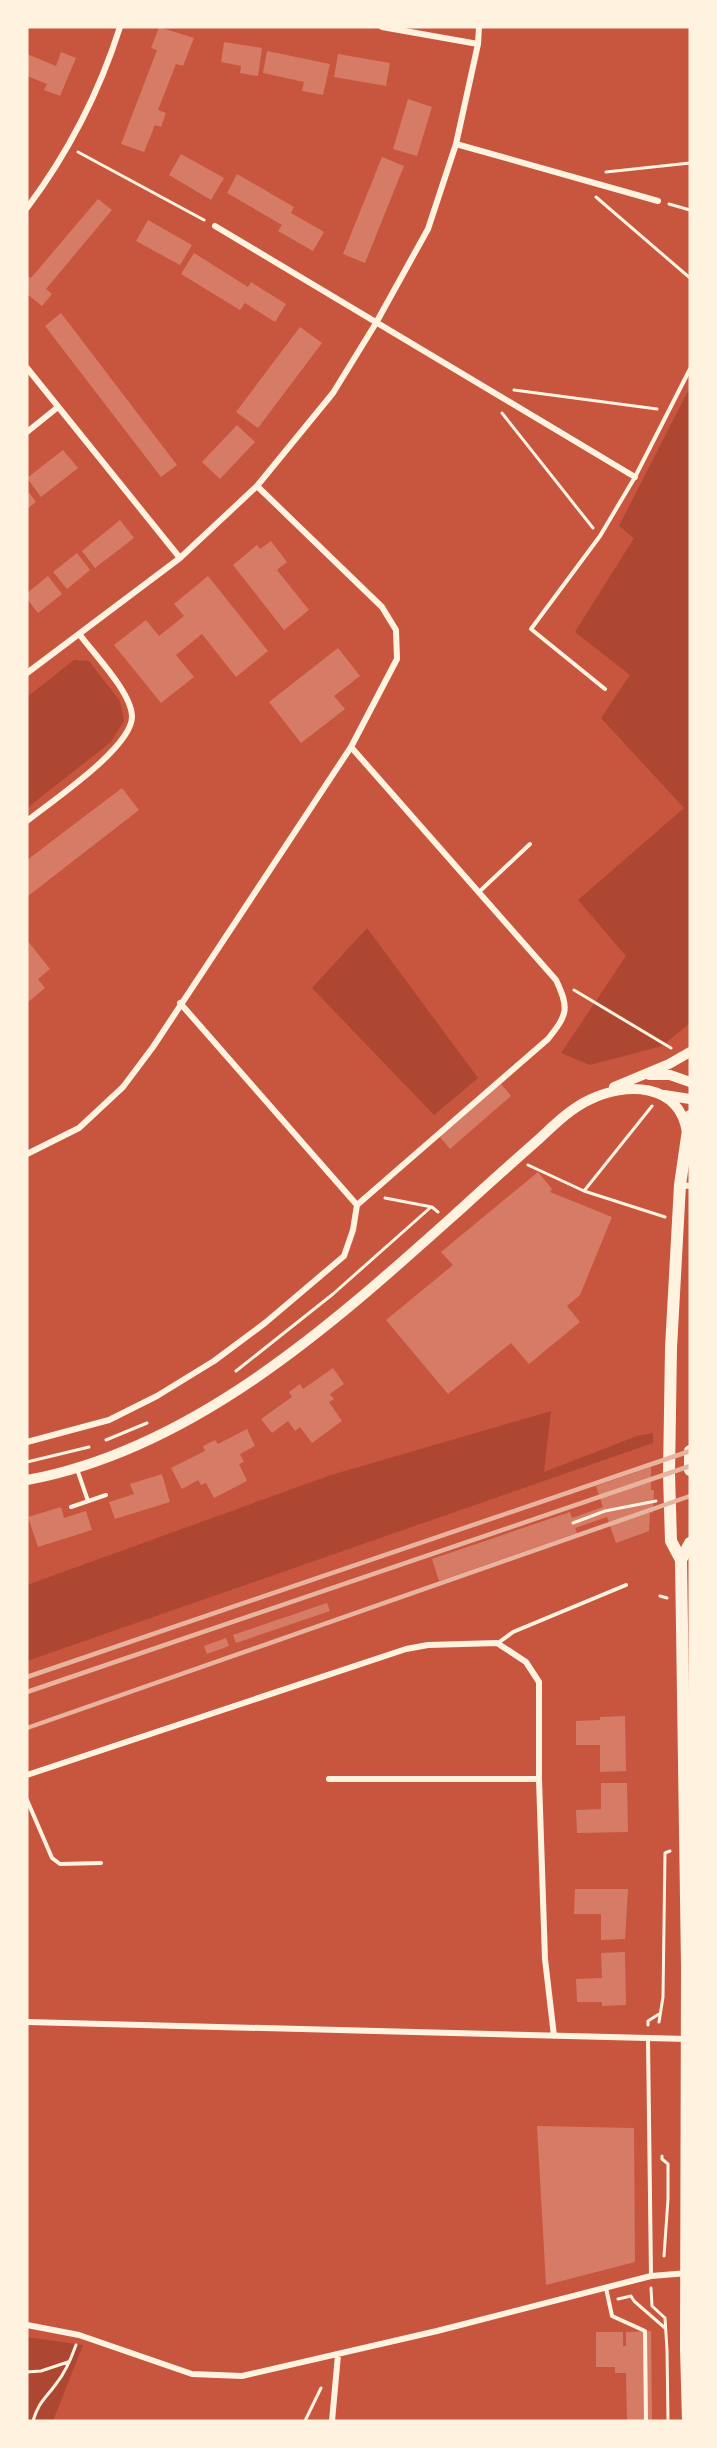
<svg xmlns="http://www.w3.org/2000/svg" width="717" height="2448" viewBox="0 0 717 2448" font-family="Signika,sans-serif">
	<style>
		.green { fill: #ae4732 }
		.building { fill: #d67c66 }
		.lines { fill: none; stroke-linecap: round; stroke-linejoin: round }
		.path { stroke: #fff3e0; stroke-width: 3 }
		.service { stroke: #fff3e0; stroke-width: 4 }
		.minor { stroke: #fff3e0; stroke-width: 6 }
		.tertiary { stroke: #fff3e0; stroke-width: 10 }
		.primary { stroke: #fff3e0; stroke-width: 12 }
		.rail { stroke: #e9b49f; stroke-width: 4.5 }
	</style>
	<rect width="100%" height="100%" fill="#c8553d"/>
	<path class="green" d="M 690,387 L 690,1023 L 662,1046 L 590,1065 L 561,1053 L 626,956 L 578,900 L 684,808 L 601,718 L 630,675 L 575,632 L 634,538 L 619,526 Z
		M 74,660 L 89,661 L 120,701 L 124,721 L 111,742 L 27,808 L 27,697 Z
		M 367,928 L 478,1078 L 434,1115 L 312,988 Z
		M 551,1411 L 544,1472 L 637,1436 L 653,1433 L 653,1443 L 27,1661 L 27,1585 L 331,1475 Z
		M 27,2337 L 83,2345 L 53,2421 L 27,2421 Z"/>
	<path class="building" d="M 159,27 L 194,38 L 183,66 L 176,64 L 158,110 L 166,113 L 161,127 L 155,125 L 144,152 L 121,144 L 157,50 L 151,48 Z
		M 224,42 L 262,48 L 258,76 L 240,73 L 241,66 L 221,62 Z
		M 267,51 L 330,64 L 323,95 L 302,91 L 304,82 L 263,73 Z
		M 61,52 L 76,58 L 60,96 L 44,90 L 47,84 L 27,76 L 27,54 L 56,66 Z
		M 338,54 L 390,63 L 386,86 L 334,77 Z
		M 408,99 L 432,107 L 417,156 L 393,149 Z
		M 181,154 L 224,178 L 211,200 L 169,175 Z
		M 382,157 L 404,166 L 365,263 L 343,254 Z
		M 237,174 L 294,207 L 291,213 L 324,232 L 313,251 L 278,231 L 282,225 L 227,193 Z
		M 98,199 L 112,210 L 46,289 L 52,294 L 42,306 L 27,294 L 27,275 L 31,278 Z
		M 148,220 L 192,245 L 180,265 L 136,241 Z
		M 194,253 L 248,287 L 251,282 L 286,304 L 275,322 L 245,303 L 240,310 L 181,274 Z
		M 61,313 L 177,465 L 161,477 L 45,326 Z
		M 300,327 L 322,343 L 258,428 L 236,412 Z
		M 237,425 L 255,442 L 220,479 L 202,462 Z
		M 63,450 L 78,468 L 41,497 L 27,478 Z
		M 27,490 L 36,502 L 27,509 Z
		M 120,520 L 134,538 L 95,568 L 82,551 Z
		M 271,541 L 287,562 L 277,570 L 309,610 L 284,630 L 233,565 L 257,545 L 260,549 Z
		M 77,553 L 90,570 L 67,589 L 53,572 Z
		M 48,576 L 62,594 L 38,613 L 27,599 L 27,593 Z
		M 208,576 L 268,651 L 236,677 L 202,634 L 176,655 L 194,677 L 161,703 L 114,645 L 146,620 L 159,636 L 184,616 L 174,604 Z
		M 338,648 L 360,676 L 334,696 L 345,709 L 301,743 L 269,702 Z
		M 122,788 L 139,810 L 28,896 L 27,860 Z
		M 27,940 L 50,969 L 38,979 L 45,988 L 27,1003 Z
		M 501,1084 L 511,1096 L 450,1149 L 440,1137 Z
		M 538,1172 L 552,1189 L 550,1192 L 612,1217 L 580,1295 L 567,1306 L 580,1322 L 529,1364 L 511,1343 L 448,1394 L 386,1320 L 453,1265 L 441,1252 Z
		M 333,1368 L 344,1384 L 330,1394 L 334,1399 L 329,1402 L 342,1421 L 312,1443 L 300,1427 L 295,1431 L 288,1421 L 272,1433 L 261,1419 L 292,1397 L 289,1392 L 300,1384 L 303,1389 Z
		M 247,1429 L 255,1446 L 240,1454 L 244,1462 L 239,1464 L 247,1481 L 214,1498 L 206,1483 L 201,1485 L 198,1480 L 182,1489 L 171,1468 L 205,1451 L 203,1446 L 215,1440 L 218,1444 Z
		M 651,1467 L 651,1490 L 654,1490 L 653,1513 L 650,1512 L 649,1531 L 616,1543 L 607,1517 L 575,1528 L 577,1533 L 439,1581 L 432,1559 L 570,1512 L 572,1518 L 603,1507 L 596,1486 Z
		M 162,1474 L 170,1502 L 115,1519 L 109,1502 L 134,1494 L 130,1484 Z
		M 61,1507 L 64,1518 L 86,1511 L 92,1530 L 38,1547 L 28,1517 Z
		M 327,1603 L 330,1611 L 236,1643 L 233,1635 Z
		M 226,1638 L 229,1646 L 207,1654 L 204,1646 Z
		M 625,1716 L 626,1771 L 600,1772 L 600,1745 L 576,1745 L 576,1721 L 600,1720 L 600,1717 Z
		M 601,1783 L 627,1783 L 628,1832 L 577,1833 L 576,1810 L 601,1809 Z
		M 575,1889 L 628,1889 L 625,1939 L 601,1940 L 601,1914 L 574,1914 Z
		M 625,1952 L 626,2005 L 602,2006 L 602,2002 L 577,2002 L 576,1979 L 602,1978 L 601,1953 Z
		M 537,2126 L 634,2128 L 635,2262 L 546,2285 Z
		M 651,2331 L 652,2421 L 627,2421 L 626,2373 L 615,2373 L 615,2367 L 596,2367 L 596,2332 L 623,2332 L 623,2346 L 626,2346 L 626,2332 Z"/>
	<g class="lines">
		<path class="path" d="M 78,152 L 204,220
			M 606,172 L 690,163
			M 596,197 L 690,278
			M 669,204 L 690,210
			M 514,390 L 657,409
			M 502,413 L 593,528
			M 574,990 L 671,1048
			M 528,1165 L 584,1191 L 665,1217
			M 584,1191 L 652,1106
			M 385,1198 L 432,1207 L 438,1212
			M 236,1371 L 333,1294 L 431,1207
			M 106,1440 L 147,1423
			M 27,1462 L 89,1447
			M 573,1523 L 605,1511 L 656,1501
			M 660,1596 L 667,1598
			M 659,2022 L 663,1997 L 665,1853 L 670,1851
			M 648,2025 L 648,2021 L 659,2014
			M 662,2156 L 662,2159 L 668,2164 L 668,2199 L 664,2256
			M 651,2288 L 652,2306 L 665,2318 L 667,2350 L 668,2421
			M 618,2299 L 631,2296 L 634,2301 L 665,2328
			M 27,2372 L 41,2371 L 68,2362
			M 33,2421 C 38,2403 45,2399 56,2384 C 65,2373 71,2359 76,2345
			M 305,2421 L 321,2388"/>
		<path class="service" d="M 605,689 L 531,629 L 600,536 L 635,477 L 690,369
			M 480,891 L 530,844
			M 77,1469 L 88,1501
			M 71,1507 L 106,1495
			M 498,1643 L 513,1632 L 626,1585
			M 27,1800 L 52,1858 L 60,1864 L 101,1863
			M 648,2039 L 651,2276
			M 606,2288 L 612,2316 L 645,2331 L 646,2421"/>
		<path class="minor" d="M 382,27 L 478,44
			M 456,144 L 658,201
			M 27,208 C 69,152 99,93 120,27
			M 215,226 L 635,477
			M 27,368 L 180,558
			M 27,432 L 58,407
			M 27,673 L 180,558 L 257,486 L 333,393 L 376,323 L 428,229 L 456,144 L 478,44 L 479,27
			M 351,747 L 556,980 C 570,1009 567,1015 548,1039 L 357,1205
			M 27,821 C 52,801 133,747 132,716 C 131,692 94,654 80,635
			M 180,1003 L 357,1205
			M 27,1154 L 79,1128 L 123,1087 L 153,1047 L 351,747 L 397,659 L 396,630 L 382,607 L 257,486
			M 680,1185 L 690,1186
			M 27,1442 L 109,1420 L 157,1396 L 214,1361 L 265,1323 L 344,1256 L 353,1230 L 357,1205
			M 27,1775 L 406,1649 L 428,1645 L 497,1643 L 526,1662 L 539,1682 L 539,1779 L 545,1959 L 554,2036
			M 329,1779 L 539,1779
			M 27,2022 L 687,2039
			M 27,2325 L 79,2335 L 192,2374 L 242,2376 L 437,2331 L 651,2276 L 688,2273
			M 332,2421 L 338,2355"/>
		<path class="tertiary" d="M 649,1075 L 670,1075 L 690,1082
			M 614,1087 L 669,1064 L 690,1052
			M 664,1095 L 690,1099
			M 27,1480 C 196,1449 337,1320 461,1209 C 487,1185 513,1162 539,1139 C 554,1125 570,1109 589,1100 C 625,1082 679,1082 687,1132"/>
		<path class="primary" d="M 690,1451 L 690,1470
			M 681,1560 L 690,1543
			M 688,2421 L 686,2349 L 687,1966 L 681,1560 L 671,1541 L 669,1474 L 671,1348 L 680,1185 L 690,1116"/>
		<path class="rail" d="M 27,1677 L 690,1451
			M 27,1692 L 690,1466
			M 27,1728 L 690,1496"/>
	</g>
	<rect width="717" height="2448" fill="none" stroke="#fff3e0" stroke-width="57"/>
</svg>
